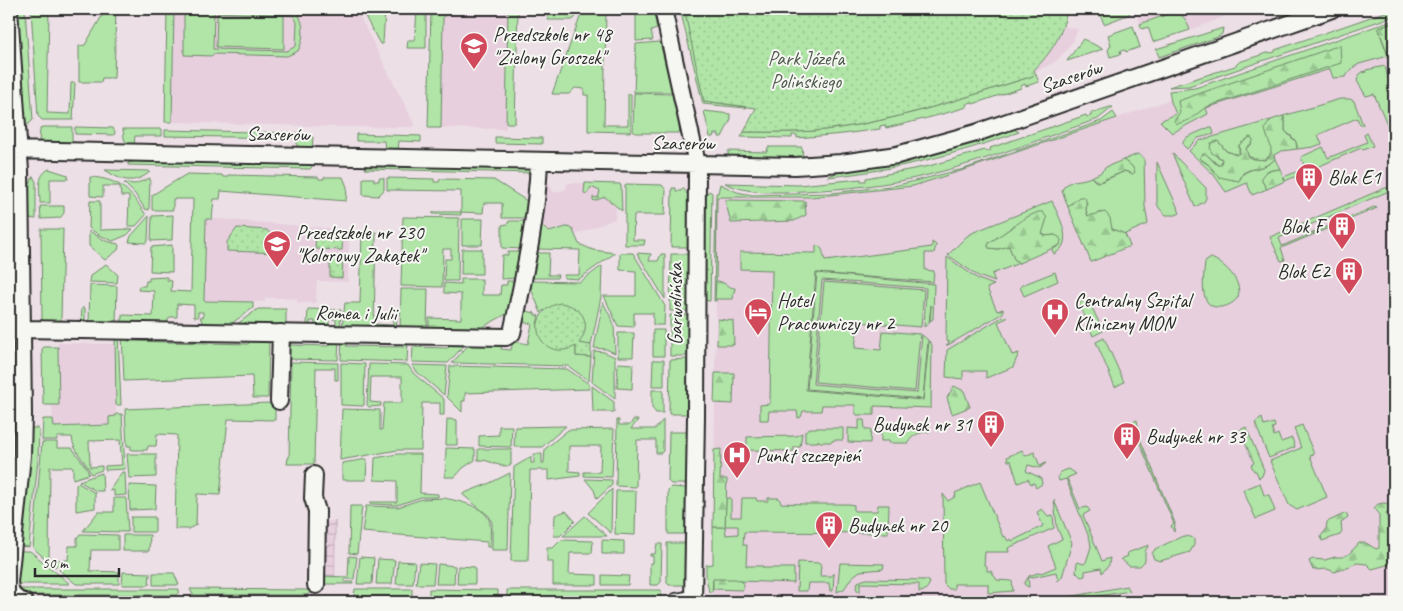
<svg xmlns="http://www.w3.org/2000/svg" width="1403" height="611" viewBox="0 0 1403 611" font-family="Caveat,sans-serif">
	<style>
		.built { fill: #e7cfde }
		.industrial { fill: url(#industrial-grid) }
		.green { fill: #b0e5a7; stroke: #6e8869; fill-rule: evenodd }
		.forest { fill: url(#forest-firs); stroke: #6e8869 }
		.park { fill: url(#park-dots); stroke: #6e8869 }
		.lines { fill: none; stroke-linecap: round; stroke-linejoin: round }
		.minor-casing { stroke: #2b2b2b; stroke-width: 20 }
		.minor { stroke: #f6f6f2; stroke-width: 16 }
		.labels { text-anchor: middle; dominant-baseline: central; stroke-width: 4; stroke-linejoin: round; paint-order: stroke }
		.poi-label { font-size: 20px; fill: #2b2b2b; stroke: #f6f6f2; text-anchor: start }
		.park-label { font-size: 20px; fill: #4c5a4a; stroke: #f6f6f2 }
		.street-label { font-size: 20px; fill: #2b2b2b; stroke: #f6f6f2 }
	</style>
	<defs>
		<pattern id="industrial-grid" width="8" height="8" patternUnits="userSpaceOnUse" patternTransform="scale(1.25)"><rect width="8" height="8" fill="#e7cfde"/><path d="M0 4h8M4 0v8" fill="none" stroke="#c6b2bf"/></pattern>
		<pattern id="forest-firs" width="22" height="20" patternUnits="userSpaceOnUse" patternTransform="scale(1.25)"><rect width="22" height="20" fill="#b0e5a7"/><path d="M5 1l3.5 6h-7zM16 11l3.5 6h-7z" fill="#98c590"/></pattern>
		<pattern id="park-dots" width="8" height="8" patternUnits="userSpaceOnUse" patternTransform="scale(1.25)"><rect width="8" height="8" fill="#b0e5a7"/><path d="M2 2h.1M6 6h.1" fill="none" stroke="#98c590" stroke-width="1.8" stroke-linecap="round"/></pattern>
	</defs>
	<rect width="100%" height="100%" fill="#eddfe6"/>
	<filter id="ink" filterUnits="userSpaceOnUse"><feTurbulence type="fractalNoise" baseFrequency=".02" numOctaves="2"/><feDisplacementMap in="SourceGraphic" scale="10" xChannelSelector="R" yChannelSelector="G"/><feConvolveMatrix kernelMatrix="1 2 1 2 8 2 1 2 1" color-interpolation-filters="sRGB"/></filter>
	<g filter="url(#ink)">
		<path class="built" d="M 174,9 L 356,9 L 415,125 L 414,127 L 340,127 L 172,122 Z
			M 453,9 L 508,9 L 506,129 L 441,128 L 443,17 Z
			M 1144,9 L 1222,9 L 1228,14 L 1219,19 L 1190,30 L 1186,20 L 1177,11 L 1140,24 L 1136,12 Z
			M 1394,22 L 1394,602 L 713,602 L 717,197 L 811,197 L 913,186 L 964,170 L 1065,136 Z
			M 1063,26 L 1078,29 L 1073,41 L 1066,51 L 1055,62 L 1035,72 L 1034,70 L 1055,44 Z
			M 544,183 L 549,183 L 554,193 L 566,189 L 567,183 L 585,183 L 585,193 L 591,187 L 600,191 L 597,199 L 595,201 L 605,197 L 616,207 L 615,219 L 575,235 L 572,228 L 566,227 L 549,232 L 539,224 Z
			M 206,218 L 349,230 L 348,282 L 317,281 L 316,303 L 297,303 L 297,299 L 284,298 L 265,298 L 265,302 L 204,301 Z
			M 58,343 L 115,344 L 116,417 L 109,425 L 53,427 L 52,405 L 59,404 Z"/>
		<path class="industrial" d="M 322,521 L 336,521 L 335,577 L 321,576 Z"/>
		<path class="green" d="M 17,9 L 25,9 L 33,120 L 25,127 Z
			M 31,9 L 49,9 L 47,113 L 70,114 L 71,83 L 75,83 L 73,120 L 42,120 L 38,116 Z
			M 106,9 L 116,9 L 114,78 L 102,78 L 101,82 L 79,82 L 79,46 L 85,45 Z
			M 167,9 L 174,9 L 172,122 L 165,122 Z
			M 184,9 L 335,9 L 335,14 L 298,14 C 305,24 304,40 298,51 L 287,56 L 213,54 L 213,56 L 184,55 ZM 214,12 L 293,15 L 297,22 L 296,46 L 287,51 L 213,49 Z
			M 361,9 L 385,9 L 383,44 L 380,44 Z
			M 417,9 L 426,9 L 426,48 L 407,48 L 408,40 L 415,40 Z
			M 431,9 L 453,9 L 443,17 L 441,128 L 428,128 Z
			M 508,9 L 518,9 L 515,123 L 506,123 Z
			M 548,9 L 579,9 L 575,18 L 572,20 L 548,20 Z
			M 583,9 L 606,9 L 604,125 L 628,125 L 628,94 L 631,94 L 631,131 L 629,132 L 588,131 L 588,95 L 584,95 L 584,89 L 575,88 L 569,94 L 552,94 Z
			M 637,9 L 653,9 L 657,29 L 651,31 L 653,40 L 636,41 L 636,11 Z
			M 680,9 L 708,9 L 704,101 L 747,107 L 746,108 L 703,104 Z
			M 1101,9 L 1128,9 L 1130,14 L 1104,24 L 1100,14 Z
			M 1394,9 L 1394,16 L 1189,86 L 1169,87 L 1235,66 L 1239,62 L 1270,52 L 1271,53 L 1275,52 L 1275,50 Z
			M 1177,11 L 1186,20 L 1190,30 L 1153,42 L 1148,27 L 1142,29 L 1140,24 Z
			M 217,14 L 284,15 L 284,49 L 216,47 Z
			M 1394,20 L 1394,22 L 1378,28 L 1388,56 L 1359,64 L 1354,67 L 1345,77 L 1333,78 L 1330,69 L 1206,108 L 1208,114 L 1172,133 L 1160,121 L 1176,114 L 1171,102 L 1169,91 L 1195,88 Z
			M 1133,26 L 1140,47 L 1126,52 L 1125,50 L 1120,51 L 1121,54 L 1110,57 L 1108,50 L 1111,45 L 1108,35 Z
			M 1223,28 L 1222,34 L 1218,37 L 1159,57 L 1156,49 Z
			M 1083,39 L 1103,49 L 1067,61 Z
			M 660,42 L 672,92 L 634,92 L 636,44 Z
			M 1385,66 L 1393,97 L 1394,97 L 1394,138 L 1393,138 L 1374,94 L 1366,96 L 1357,81 L 1359,75 L 1364,71 L 1365,73 L 1366,70 Z
			M 1036,75 L 1039,82 L 1026,86 L 1025,84 L 1021,86 L 1021,88 L 973,104 L 972,102 L 966,104 L 967,107 C 940,115 913,122 886,128 L 885,125 L 880,126 L 880,129 L 843,134 L 797,138 L 797,135 L 792,135 L 792,138 L 741,137 L 744,132 C 771,132 798,133 824,130 C 898,121 966,97 1036,75 Z
			M 634,93 L 672,94 L 680,131 L 678,133 L 635,133 L 633,131 Z
			M 1340,99 L 1350,99 L 1354,101 L 1363,125 L 1360,125 L 1357,118 L 1318,135 L 1322,144 L 1313,147 L 1297,149 C 1298,140 1291,136 1285,131 L 1285,119 L 1283,116 Z
			M 1110,107 L 1113,107 L 1098,119 C 1042,138 986,161 928,175 C 888,185 845,189 804,191 C 777,192 750,195 725,183 L 798,185 L 861,179 L 861,181 L 866,181 L 866,178 L 929,166 L 985,150 L 986,152 L 991,150 L 990,148 L 1086,115 L 1087,117 L 1091,116 L 1091,113 Z
			M 704,111 L 730,114 L 731,119 L 722,137 L 719,137 L 719,134 L 714,134 L 713,137 L 710,137 Z
			M 1113,112 L 1117,118 L 964,170 L 913,186 L 811,197 L 717,197 L 716,301 L 714,301 L 716,193 L 718,193 L 720,184 L 737,192 L 752,195 L 832,193 L 898,185 L 964,169 L 1101,121 Z
			M 1271,120 C 1268,123 1266,131 1267,135 C 1267,138 1270,140 1271,143 C 1276,160 1260,163 1248,156 L 1246,148 L 1252,144 L 1250,137 L 1239,145 L 1239,155 L 1226,151 L 1220,143 L 1215,155 L 1222,159 L 1221,165 L 1218,165 L 1206,154 L 1201,160 L 1233,180 L 1241,178 L 1242,175 C 1250,167 1264,170 1275,159 L 1280,169 L 1267,171 L 1262,181 L 1267,189 L 1252,195 L 1247,183 L 1226,192 L 1214,175 L 1189,151 L 1199,141 Z
			M 42,127 L 72,127 L 72,144 L 39,143 L 40,129 Z
			M 75,127 L 113,128 L 115,132 L 114,135 L 75,134 Z
			M 1210,127 L 1212,127 L 1214,134 L 1198,138 L 1187,149 L 1183,145 L 1183,142 L 1187,137 Z
			M 1012,128 L 1019,132 C 954,155 896,170 828,177 L 828,176 C 852,167 877,166 902,160 C 940,152 976,141 1012,128 Z
			M 123,129 L 162,129 L 162,136 L 135,136 L 134,146 C 123,144 124,138 123,129 Z
			M 165,130 L 298,133 L 298,136 L 313,137 L 312,149 L 297,149 L 297,138 L 165,136 Z
			M 1367,133 L 1373,146 L 1363,150 L 1361,148 L 1285,181 L 1284,177 L 1305,168 L 1301,157 L 1323,147 L 1328,158 L 1367,142 L 1364,135 Z
			M 356,134 L 421,136 L 421,142 L 399,141 L 398,151 L 385,150 L 384,141 L 356,141 Z
			M 495,137 L 542,138 L 542,144 L 495,143 Z
			M 768,147 L 802,147 L 803,159 L 728,159 L 728,151 L 767,152 Z
			M 1172,153 L 1206,188 L 1206,198 L 1204,202 L 1195,207 Z
			M 1138,154 L 1144,158 L 1145,206 L 1148,224 L 1125,234 L 1112,229 L 1102,212 L 1093,216 L 1088,216 L 1086,210 L 1087,202 L 1071,203 L 1068,207 L 1062,190 C 1068,178 1081,182 1091,177 L 1096,182 L 1103,181 L 1125,171 L 1131,174 L 1123,160 Z
			M 147,159 L 312,163 L 312,167 L 310,169 L 128,165 L 128,163 Z
			M 1157,162 L 1180,213 L 1176,215 L 1166,215 L 1159,208 L 1157,203 Z
			M 367,165 L 531,168 L 534,173 L 365,169 Z
			M 49,169 L 68,175 L 68,179 L 50,179 L 50,203 L 40,203 C 40,191 36,176 49,169 Z
			M 105,170 L 149,171 L 150,172 C 133,185 122,181 105,170 Z
			M 187,174 L 222,175 L 223,177 L 228,177 L 228,175 L 318,177 L 319,179 L 324,179 L 324,177 L 343,177 L 347,187 L 346,201 L 221,191 L 220,199 L 214,199 L 212,219 L 206,219 L 204,301 L 253,302 L 253,308 L 228,326 L 204,326 L 200,317 L 203,317 L 203,312 L 198,312 L 198,317 L 194,317 L 194,305 L 177,304 L 177,317 L 170,317 L 165,325 L 122,324 L 122,315 L 153,316 L 154,291 L 138,290 L 139,286 L 145,286 L 146,281 L 149,281 L 149,278 L 167,277 L 167,280 L 172,281 L 171,291 L 191,292 L 193,199 L 173,199 L 173,210 L 152,210 L 152,195 Z
			M 33,176 L 36,182 L 36,219 L 28,218 L 27,192 Z
			M 9,177 L 14,189 L 14,297 L 9,298 Z
			M 90,177 C 121,179 130,191 146,215 L 136,226 L 128,226 L 129,196 L 121,196 L 120,186 L 103,186 L 103,197 L 90,196 Z
			M 150,178 L 149,210 L 145,209 L 135,194 L 124,183 L 135,184 Z
			M 363,178 L 374,178 L 374,181 L 379,181 L 379,178 L 384,178 L 384,190 L 378,196 L 363,195 Z
			M 387,178 L 434,179 L 434,182 L 439,182 L 440,179 L 494,180 L 530,203 L 528,218 L 502,218 L 502,203 L 484,203 L 483,213 L 461,212 L 461,215 L 433,214 L 433,212 L 461,212 L 461,191 L 387,190 Z
			M 585,183 L 620,184 L 621,186 L 622,211 L 605,197 L 594,201 L 593,200 L 593,197 L 598,198 L 600,191 L 591,187 L 587,194 L 584,193 Z
			M 626,184 L 662,185 L 666,190 L 665,215 L 634,215 L 633,240 L 645,240 L 644,245 L 625,245 L 625,186 Z
			M 672,188 L 676,188 L 676,191 L 681,191 L 683,188 L 690,198 L 688,247 L 671,247 Z
			M 1385,188 L 1388,188 L 1389,191 L 1279,238 L 1282,246 L 1374,207 L 1377,208 L 1281,248 L 1285,260 L 1281,261 L 1270,237 Z
			M 709,191 L 712,193 L 710,301 L 702,300 L 703,198 Z
			M 90,201 L 100,201 L 100,230 L 133,229 L 127,235 L 113,241 L 99,235 L 89,228 Z
			M 1052,201 C 1058,216 1076,243 1054,254 L 1052,250 L 1060,245 L 1055,235 L 1047,236 L 1042,234 L 1042,230 L 1046,221 L 1017,224 L 989,243 L 988,246 L 989,248 L 998,249 L 1009,246 L 1014,259 L 1019,263 L 992,274 L 995,282 L 978,276 L 948,255 L 967,236 L 974,232 Z
			M 40,206 L 64,206 L 64,213 L 60,218 L 41,219 Z
			M 173,215 L 172,240 L 151,241 L 152,216 Z
			M 149,216 L 148,241 L 146,243 L 129,242 L 131,236 Z
			M 403,217 L 459,218 L 458,281 L 444,281 L 445,259 L 451,259 L 451,249 L 443,249 L 442,287 L 401,286 Z
			M 462,219 L 483,219 L 482,245 L 462,245 Z
			M 509,221 L 528,221 L 523,249 L 502,248 L 502,225 L 508,224 Z
			M 539,224 L 549,232 L 566,227 L 572,228 L 579,244 L 593,250 L 615,253 L 579,279 L 564,278 L 564,275 L 579,275 L 580,250 L 535,249 Z
			M 41,229 L 63,229 L 61,321 L 81,321 L 82,308 L 85,308 L 85,323 L 42,322 Z
			M 89,231 L 106,241 L 118,244 L 119,246 L 118,250 L 105,260 L 89,246 Z
			M 362,232 L 376,232 L 374,324 L 393,325 L 394,314 L 397,317 L 396,330 L 342,329 L 345,303 L 360,303 Z
			M 932,242 L 936,245 L 934,253 L 925,253 L 925,270 L 934,271 L 933,282 L 816,273 L 806,390 L 923,400 L 929,341 L 932,345 L 931,408 L 874,406 L 874,415 L 857,415 L 855,412 L 855,405 L 822,405 L 821,411 L 803,411 L 801,417 L 798,418 L 797,411 L 769,411 L 768,420 L 760,420 L 760,405 L 770,404 L 772,270 L 740,269 L 740,252 L 816,253 L 816,245 C 824,247 823,255 825,261 L 932,247 Z
			M 172,245 L 172,272 L 150,271 L 151,247 Z
			M 462,249 L 482,249 L 482,274 L 461,274 Z
			M 508,252 L 523,252 L 517,278 L 501,279 L 502,255 L 508,255 Z
			M 534,253 L 549,253 L 548,275 L 558,275 L 557,278 L 529,278 Z
			M 620,253 L 633,253 L 665,306 L 664,325 L 653,325 L 653,313 L 634,313 L 634,327 L 618,326 L 604,296 L 636,296 L 636,271 L 620,270 Z
			M 637,253 L 651,254 L 649,261 L 658,261 L 661,254 L 665,254 L 665,299 Z
			M 671,254 L 688,254 L 688,311 L 670,311 Z
			M 947,257 L 978,279 L 994,285 L 987,288 L 997,311 L 1003,309 L 1003,313 L 948,345 L 946,345 L 949,343 L 949,341 L 946,341 Z
			M 1211,258 C 1224,263 1243,281 1238,297 C 1234,303 1228,306 1221,307 C 1197,310 1204,276 1205,262 Z
			M 106,264 L 118,275 L 117,283 L 89,282 L 90,276 Z
			M 602,266 L 601,297 L 591,345 L 580,344 L 544,310 L 541,313 L 528,281 L 580,282 Z
			M 1055,272 L 1058,281 L 1024,296 L 1020,287 L 1022,285 Z
			M 817,273 L 934,284 L 933,319 L 930,321 L 931,305 L 929,323 L 924,327 L 926,288 L 822,280 L 813,384 L 917,393 L 922,335 L 928,340 L 923,399 L 807,389 Z
			M 461,279 L 482,279 L 482,295 L 500,295 L 501,285 L 507,285 L 507,281 L 517,281 L 510,312 L 474,332 L 429,329 L 429,318 L 461,319 L 461,294 L 444,293 L 444,283 L 461,284 Z
			M 824,282 L 924,290 L 921,327 L 858,322 L 855,348 L 881,350 L 883,331 L 920,334 L 915,391 L 815,382 Z
			M 90,285 L 117,286 L 116,324 L 89,323 Z
			M 401,289 L 428,289 L 427,329 L 400,331 Z
			M 1088,299 L 1103,331 L 1093,336 L 1079,303 Z
			M 603,302 L 614,324 L 615,353 L 606,349 L 594,348 Z
			M 258,309 L 286,309 L 286,328 L 233,327 Z
			M 308,309 L 341,310 L 340,329 L 336,329 L 336,319 L 329,319 L 329,326 L 327,326 L 327,329 L 315,327 L 315,321 L 310,321 L 310,325 L 307,325 Z
			M 522,310 L 535,313 L 535,315 L 539,316 L 537,324 L 576,346 L 576,356 L 591,357 L 589,381 L 568,366 L 452,363 L 473,340 L 503,341 L 501,349 L 511,350 L 513,341 L 528,344 L 532,324 L 517,321 Z
			M 670,315 L 688,315 L 687,356 L 670,356 Z
			M 1004,316 L 1007,318 L 998,322 L 1012,355 L 1019,353 L 1013,367 L 986,378 L 986,371 L 963,371 L 963,379 L 946,377 L 947,350 Z
			M 653,330 L 664,330 L 664,356 L 653,356 Z
			M 115,333 L 118,333 L 121,405 L 116,405 Z
			M 122,333 L 134,333 L 128,341 L 248,344 L 255,336 L 269,336 L 268,398 L 253,398 L 252,376 L 124,381 Z
			M 618,333 L 634,333 L 633,357 L 618,357 Z
			M 295,337 L 290,345 L 329,346 L 336,337 L 339,337 L 338,360 L 283,359 L 284,344 Z
			M 342,337 L 354,337 L 346,346 L 404,347 L 405,338 L 408,338 L 407,362 L 341,360 Z
			M 1104,338 L 1124,382 L 1115,387 L 1096,342 Z
			M 456,339 L 469,340 L 448,363 L 412,362 L 413,347 L 448,348 Z
			M 44,347 L 58,347 L 59,405 L 45,405 L 43,403 L 42,349 Z
			M 594,351 L 604,352 L 615,357 L 615,399 L 592,382 Z
			M 687,359 L 687,414 L 669,414 L 670,360 Z
			M 653,360 L 664,360 L 664,386 L 652,386 Z
			M 291,362 L 338,363 L 338,380 L 335,380 L 335,368 L 316,368 L 314,464 L 287,464 L 288,458 L 289,458 Z
			M 341,363 L 365,364 L 364,405 L 363,406 L 341,405 Z
			M 618,363 L 633,364 L 632,389 L 617,388 Z
			M 369,364 L 408,365 L 414,374 L 444,399 L 444,415 L 440,415 L 440,403 L 422,403 L 421,450 L 398,450 L 340,460 L 342,409 L 380,410 L 380,430 L 382,430 L 384,403 L 402,403 L 402,377 L 371,377 L 370,402 L 381,403 L 381,406 L 369,407 L 367,405 Z
			M 412,365 L 447,366 L 444,395 L 417,372 Z
			M 450,366 L 567,369 L 589,384 L 589,389 L 465,393 L 465,401 L 462,401 L 462,412 L 447,397 Z
			M 592,386 L 614,402 L 614,412 L 593,412 Z
			M 652,390 L 663,390 L 663,413 L 656,413 L 652,408 Z
			M 270,403 L 275,409 L 275,420 L 228,419 L 220,495 L 197,494 L 196,525 L 188,529 L 175,529 L 177,435 L 157,434 L 156,446 L 148,446 L 147,450 L 131,450 L 131,446 L 127,446 L 125,409 Z
			M 116,414 L 122,414 L 125,469 L 105,470 L 105,466 L 122,465 L 120,440 L 89,441 L 90,467 L 102,466 L 102,470 L 91,474 C 85,459 73,452 72,437 L 57,437 L 57,440 L 42,440 L 43,419 L 53,419 L 54,427 L 109,425 L 109,417 L 116,416 Z
			M 1262,418 L 1264,426 L 1274,423 L 1275,427 L 1272,428 L 1274,436 L 1278,434 L 1281,442 L 1292,438 L 1295,447 L 1269,458 L 1255,423 Z
			M 447,419 L 457,420 L 457,445 L 446,445 Z
			M 617,420 L 619,420 L 619,425 L 630,425 L 633,420 L 638,420 L 631,429 L 655,429 L 663,420 L 663,451 L 661,453 L 656,453 L 656,440 L 637,440 L 636,487 L 616,486 Z
			M 859,420 L 864,420 L 865,429 L 871,429 L 870,443 L 848,442 L 848,428 L 859,429 Z
			M 1137,420 L 1140,439 L 1175,523 L 1174,532 L 1171,526 L 1174,524 L 1136,434 L 1133,435 L 1128,424 Z
			M 924,423 L 929,424 L 929,432 C 920,432 912,435 908,443 L 889,443 L 889,441 L 881,441 L 881,429 L 924,430 Z
			M 1302,425 L 1314,454 L 1310,456 L 1327,497 L 1297,510 L 1289,505 L 1270,461 L 1301,448 L 1294,428 Z
			M 499,426 L 512,426 L 511,447 L 479,446 L 479,436 L 499,435 Z
			M 566,426 L 542,447 L 514,447 L 515,427 Z
			M 1246,427 L 1264,470 L 1262,476 L 1259,478 L 1256,471 L 1254,471 L 1251,465 L 1254,463 L 1243,438 L 1244,437 L 1240,430 Z
			M 31,428 L 37,428 L 39,430 L 38,460 L 29,547 L 20,546 Z
			M 810,428 L 843,428 L 843,440 L 833,440 L 832,442 L 820,442 L 818,440 L 818,442 L 805,442 L 805,431 Z
			M 614,429 L 612,477 L 584,476 L 584,472 L 600,472 L 601,446 L 569,446 L 569,471 L 580,472 L 580,476 L 549,480 L 549,470 L 530,470 L 528,561 L 511,561 L 514,467 L 531,457 L 531,463 L 534,463 L 534,454 L 542,454 L 542,463 L 544,463 L 545,449 L 568,430 Z
			M 669,432 L 687,432 L 686,484 L 671,484 L 668,481 Z
			M 802,433 L 800,447 L 794,447 L 794,451 L 747,450 L 747,437 L 796,436 Z
			M 42,442 L 57,442 L 57,448 L 72,448 L 86,467 L 89,474 L 73,479 L 73,467 L 50,467 L 49,560 L 68,560 L 69,546 L 77,546 L 77,538 L 80,534 L 118,535 L 118,550 L 91,550 L 90,571 L 119,572 L 119,584 L 76,584 L 59,570 L 61,567 L 58,564 L 55,567 L 33,548 Z
			M 446,448 L 475,449 L 475,460 L 463,468 L 455,477 L 445,477 Z
			M 478,449 L 511,449 L 511,465 C 499,469 491,459 478,460 Z
			M 1022,450 L 1025,456 L 1034,452 L 1040,466 L 1046,463 L 1040,468 L 1028,465 L 1026,471 L 1041,478 L 1042,484 L 1036,488 L 1034,483 L 1031,484 L 1028,479 L 1018,483 L 1011,461 L 1008,461 L 1007,457 Z
			M 127,454 L 156,454 L 156,477 L 129,478 Z
			M 398,454 L 421,454 L 420,493 L 438,494 L 438,497 L 421,497 L 397,505 L 370,504 L 370,502 L 397,502 L 397,481 L 374,480 L 375,458 Z
			M 367,459 L 366,480 L 342,480 L 342,463 Z
			M 1069,469 L 1076,474 L 1067,478 L 1080,509 L 1087,507 L 1090,511 L 1083,515 L 1102,561 L 1110,558 L 1109,565 L 1102,573 L 1101,568 L 1085,571 L 1085,576 L 1081,577 L 1076,572 L 1077,562 L 1084,564 L 1086,562 L 1091,547 L 1090,540 L 1066,479 L 1059,481 L 1058,477 L 1060,472 Z
			M 122,472 L 125,472 L 126,495 L 114,496 L 114,490 L 109,491 Z
			M 102,473 L 103,491 L 96,491 L 79,481 Z
			M 510,473 L 508,550 L 492,550 L 492,523 L 489,516 L 462,494 L 490,483 Z
			M 585,479 L 612,480 L 612,485 L 597,499 L 594,490 Z
			M 980,482 L 1003,537 L 1005,536 L 1008,541 L 1011,539 L 1012,541 L 1043,526 L 1037,512 L 1042,509 L 1048,516 L 1053,515 L 1054,528 L 1008,548 L 1009,552 L 985,552 L 984,565 L 987,566 L 987,571 L 991,571 L 997,580 L 1012,581 L 1013,591 L 988,593 L 988,584 L 954,584 L 954,589 L 949,589 L 944,584 L 943,494 L 948,501 L 956,496 L 955,493 Z
			M 78,483 L 95,493 L 95,508 L 76,511 L 76,485 Z
			M 1260,483 L 1264,495 L 1269,495 L 1275,511 L 1256,519 L 1243,490 Z
			M 129,485 L 156,486 L 155,509 L 130,510 Z
			M 671,487 L 686,488 L 685,534 L 668,534 L 668,490 Z
			M 612,489 L 611,533 L 588,513 Z
			M 616,491 L 636,491 L 635,535 L 615,534 Z
			M 114,498 L 126,498 L 128,532 L 83,531 L 98,512 L 114,512 Z
			M 444,498 C 458,501 487,506 490,523 C 491,531 490,540 490,547 L 487,547 L 487,542 L 362,532 L 366,506 L 398,507 L 422,499 Z
			M 726,498 L 731,498 L 731,517 L 741,517 L 742,498 L 756,498 L 757,501 L 768,501 L 768,498 L 779,498 L 781,503 L 804,504 L 849,504 L 854,505 L 854,511 L 877,511 L 878,505 L 889,505 L 888,533 L 744,532 L 743,545 L 747,545 L 746,566 L 763,566 L 763,568 L 794,568 L 794,583 L 713,580 L 712,592 L 709,592 L 706,577 L 706,565 L 713,564 L 713,527 L 725,527 L 726,535 L 738,534 L 738,526 L 725,526 Z
			M 1054,500 L 1072,543 L 1062,577 L 1058,581 L 1056,572 L 1028,578 L 1029,587 L 1028,587 L 1024,584 L 1029,576 L 1040,572 L 1041,573 L 1056,567 L 1048,546 L 1062,539 L 1057,527 Z
			M 350,506 L 362,506 L 357,554 L 349,553 Z
			M 566,511 L 575,521 L 560,536 L 554,536 L 555,515 Z
			M 585,516 L 607,536 L 563,536 Z
			M 131,517 L 155,517 L 155,532 L 131,532 Z
			M 123,535 L 150,535 L 149,551 L 123,551 Z
			M 1183,536 L 1191,537 L 1194,539 L 1194,545 L 1190,552 L 1160,561 L 1154,559 L 1152,554 L 1155,549 Z
			M 561,540 L 593,541 L 592,553 L 570,553 L 569,574 L 597,575 L 597,585 L 553,585 L 553,562 L 547,562 L 547,548 L 553,548 Z
			M 602,540 L 624,541 L 624,554 L 602,554 Z
			M 667,543 L 685,543 L 685,585 L 669,585 L 667,583 Z
			M 657,544 L 662,544 L 661,582 L 658,585 L 650,585 L 650,563 L 653,563 L 653,556 L 650,556 L 650,554 L 655,554 Z
			M 1149,545 L 1145,551 L 1145,561 L 1140,566 L 1129,566 L 1121,559 L 1128,556 L 1127,553 Z
			M 20,551 L 30,551 L 70,584 L 16,584 Z
			M 349,556 L 357,557 L 354,579 L 344,579 L 344,582 L 353,582 L 353,584 L 320,584 L 321,576 L 348,577 Z
			M 360,557 L 374,558 L 372,584 L 357,584 Z
			M 378,559 L 395,560 L 392,584 L 376,584 Z
			M 398,561 L 415,562 L 413,584 L 396,584 Z
			M 798,562 L 821,563 L 820,576 L 832,576 L 832,574 L 834,574 L 833,591 L 830,591 L 829,583 L 808,583 L 807,591 L 797,591 Z
			M 419,563 L 435,564 L 433,584 L 416,584 Z
			M 840,563 L 884,564 L 883,569 L 860,571 L 852,577 L 844,589 L 837,592 Z
			M 438,564 L 455,566 L 454,584 L 436,584 Z
			M 458,566 L 475,567 L 475,584 L 457,584 Z
			M 123,572 L 150,573 L 149,585 L 122,585 Z
			M 153,573 L 174,573 L 179,585 L 153,585 Z
			M 602,575 L 629,576 L 628,585 L 602,585 Z
			M 866,579 L 927,580 L 930,582 C 928,588 925,592 919,592 L 919,584 L 860,583 L 860,592 L 858,591 L 856,588 L 858,582 Z
			M 1127,586 L 1130,591 L 1059,602 L 1064,601 L 1069,597 Z
			M 19,589 L 179,589 L 179,592 L 176,595 L 28,595 Z
			M 190,589 L 306,590 L 310,591 L 309,594 L 306,595 L 193,595 Z
			M 355,589 L 412,589 L 412,596 L 354,596 Z
			M 429,589 L 498,590 L 498,596 L 429,596 Z
			M 507,590 L 661,590 L 661,597 L 509,597 L 507,595 Z"/>
		<path class="forest" d="M 1394,23 L 1394,53 L 1388,54 L 1378,28 Z
			M 1340,45 L 1341,63 L 1206,107 L 1189,120 L 1177,124 L 1174,121 L 1180,112 L 1178,101 Z
			M 1283,116 L 1285,121 L 1285,131 L 1296,142 L 1297,149 L 1281,151 L 1274,155 L 1275,159 C 1264,170 1255,166 1243,173 L 1239,181 L 1219,177 L 1208,164 L 1199,158 L 1203,154 L 1206,154 L 1217,165 L 1221,165 L 1222,159 L 1212,153 L 1210,149 L 1211,143 L 1218,141 L 1226,151 L 1236,155 L 1240,153 L 1239,145 L 1250,137 L 1253,139 L 1253,142 L 1246,148 L 1248,156 L 1254,159 L 1265,160 C 1278,151 1266,140 1265,128 L 1271,120 Z
			M 1123,160 L 1132,166 L 1135,172 L 1133,174 L 1125,171 L 1099,182 L 1091,177 L 1100,173 L 1106,167 Z
			M 1280,169 L 1285,181 L 1267,189 L 1262,181 L 1262,176 L 1267,171 Z
			M 1079,197 L 1085,197 C 1088,204 1084,210 1088,216 L 1105,212 L 1110,218 L 1112,229 L 1125,234 L 1130,246 L 1091,262 L 1068,207 Z
			M 725,200 L 805,201 L 806,215 L 794,221 L 731,223 Z
			M 1038,212 L 1043,212 L 1047,218 L 1042,234 L 1044,236 L 1055,235 L 1059,237 L 1061,240 L 1060,245 L 1019,263 L 1014,259 L 1009,246 L 998,249 L 989,248 L 988,246 L 989,243 L 1027,217 Z
			M 716,281 C 724,281 728,288 735,288 L 733,299 L 715,299 Z
			M 718,319 L 733,321 L 734,345 L 717,345 Z
			M 715,373 L 734,373 L 733,404 L 714,403 Z
			M 954,386 L 964,391 L 970,407 L 952,414 L 947,398 Z
			M 721,449 L 720,479 L 727,479 L 725,527 L 713,527 L 714,450 Z
			M 1384,503 L 1391,505 L 1391,508 L 1386,514 L 1389,523 L 1394,526 L 1393,542 L 1394,563 L 1372,569 L 1367,564 L 1357,563 L 1335,572 L 1327,569 L 1313,570 L 1309,561 L 1313,559 L 1325,560 L 1335,557 L 1342,557 L 1349,554 L 1359,543 L 1366,543 L 1376,549 L 1379,548 C 1379,546 1379,518 1379,515 C 1378,514 1375,510 1374,508 L 1378,504 Z
			M 1346,513 L 1348,518 L 1341,523 L 1342,532 L 1340,535 L 1322,541 L 1321,536 L 1326,530 L 1327,522 Z
			M 713,579 L 736,579 L 743,582 L 743,590 L 713,589 Z"/>
		<path class="park" d="M 684,9 L 1067,9 C 1064,33 1051,53 1034,70 L 1036,75 C 966,97 898,121 824,130 C 798,133 771,132 744,132 L 756,108 L 704,101 Z
			M 237,228 L 267,230 L 281,246 L 280,253 L 227,251 L 227,242 Z
			M 316,231 L 343,233 L 342,250 L 315,249 Z
			M 330,256 L 343,257 L 342,278 L 330,277 Z
			M 560,303 C 583,306 593,324 579,343 L 591,345 L 591,357 L 576,356 L 576,346 C 539,365 520,313 560,303 Z"/>
		<g class="lines">
			<g class="minor-casing">
				<path id="minor" d="M 9,9 L 20,171 L 23,414 L 22,456 L 9,582 C 10,593 13,599 24,602
					M 663,9 L 697,164 L 696,417 L 693,602
					M 9,150 L 697,164 L 795,166 L 841,163 L 897,155 L 976,133 L 1332,9
					M 22,329 L 506,337 L 512,333 C 524,276 537,219 539,161
					M 279,401 L 281,333
					M 314,475 L 313,498 L 317,511 L 316,585
					M 676,602 L 693,599"/>
			</g>
			<use href="#minor" class="minor"/>
		</g>
	</g>
	<defs>
		<g id="school-pin" transform="scale(1.4375)"><path d="M0 17L-7.5 6A9.5 9.5 0 1 1 7.5 6Z" fill="#d1495b" stroke="#f6f6f2"/><path d="M0-5L7-2L0 1L-7-2ZM-4 1L0 2.5L4 1V4Q0 6-4 4Z" fill="#fff"/></g>
		<g id="building-pin" transform="scale(1.4375)"><path d="M0 17L-7.5 6A9.5 9.5 0 1 1 7.5 6Z" fill="#d1495b" stroke="#f6f6f2"/><path d="M-4-6H4V6H1V3H-1V6H-4ZM-2.5-4.3h1.7v1.8h-1.7ZM.8-4.3h1.7v1.8H.8ZM-2.5-1h1.7V.8h-1.7ZM.8-1h1.7V.8H.8Z" fill="#fff"/></g>
		<g id="hotel-pin" transform="scale(1.4375)"><path d="M0 17L-7.5 6A9.5 9.5 0 1 1 7.5 6Z" fill="#d1495b" stroke="#f6f6f2"/><path d="M-6-4.5h1.5V1H6V5H4.5V3h-9V5H-6ZM-4 0a1.8 1.8 0 1 1 3.6 0ZM.5 0V-2.5h3Q6-2.5 6 0Z" fill="#fff"/></g>
		<g id="hospital-pin" transform="scale(1.4375)"><path d="M0 17L-7.5 6A9.5 9.5 0 1 1 7.5 6Z" fill="#d1495b" stroke="#f6f6f2"/><path d="M-5-5h3v3.5h4V-5h3V5h-3V1.5h-4V5h-3Z" fill="#fff"/></g>
	</defs>
	<g fill-rule="evenodd">
		<use href="#school-pin" x="474" y="46"/>
		<use href="#building-pin" x="1309" y="177"/>
		<use href="#building-pin" x="1342" y="226"/>
		<use href="#school-pin" x="277" y="244"/>
		<use href="#building-pin" x="1349" y="271"/>
		<use href="#hotel-pin" x="758" y="312"/>
		<use href="#hospital-pin" x="1055" y="312"/>
		<use href="#building-pin" x="991" y="424"/>
		<use href="#building-pin" x="1127" y="436"/>
		<use href="#hospital-pin" x="737" y="455"/>
		<use href="#building-pin" x="829" y="525"/>
	</g>
	<g class="labels">
		<g class="poi-label">
			<text x="493" y="34">Przedszkole nr 48<tspan x="493" dy="23">"Zielony Groszek"</tspan></text>
			<text x="1328" y="177">Blok E1</text>
			<text x="1323" y="226" text-anchor="end">Blok F</text>
			<text x="296" y="232">Przedszkole nr 230<tspan x="296" dy="23">"Kolorowy Zakątek"</tspan></text>
			<text x="1330" y="271" text-anchor="end">Blok E2</text>
			<text x="777" y="300">Hotel<tspan x="777" dy="23">Pracowniczy nr 2</tspan></text>
			<text x="1074" y="300">Centralny Szpital<tspan x="1074" dy="23">Kliniczny MON</tspan></text>
			<text x="972" y="424" text-anchor="end">Budynek nr 31</text>
			<text x="1146" y="436">Budynek nr 33</text>
			<text x="756" y="455">Punkt szczepień</text>
			<text x="848" y="525">Budynek nr 20</text>
		</g>
		<g class="park-label">
			<text x="806" y="58">Park Józefa<tspan x="806" dy="23">Polińskiego</tspan></text>
		</g>
		<g class="street-label">
			<text transform="translate(1071 77) rotate(-19)">Szaserów</text>
			<text transform="translate(278 134) rotate(1)">Szaserów</text>
			<text transform="translate(683 143) rotate(1)">Szaserów</text>
			<text transform="translate(675 304) rotate(-90)">Garwolińska</text>
			<text transform="translate(356 313) rotate(1)">Romea i Julii</text>
		</g>
	</g>
	<rect width="1403" height="611" fill="none" stroke="#f6f6f2" stroke-width="30"/>
	<rect x="15" y="15" width="1373" height="581" fill="none" stroke="#2b2b2b" stroke-width="2" filter="url(#ink)"/>
	<path d="M35 568v8h84v-8" fill="none" stroke="#2b2b2b" stroke-width="2.5"/>
	<text x="42" y="568" font-size="15" fill="#2b2b2b" stroke="#f6f6f2" stroke-width="4" paint-order="stroke">50 m</text>
</svg>
